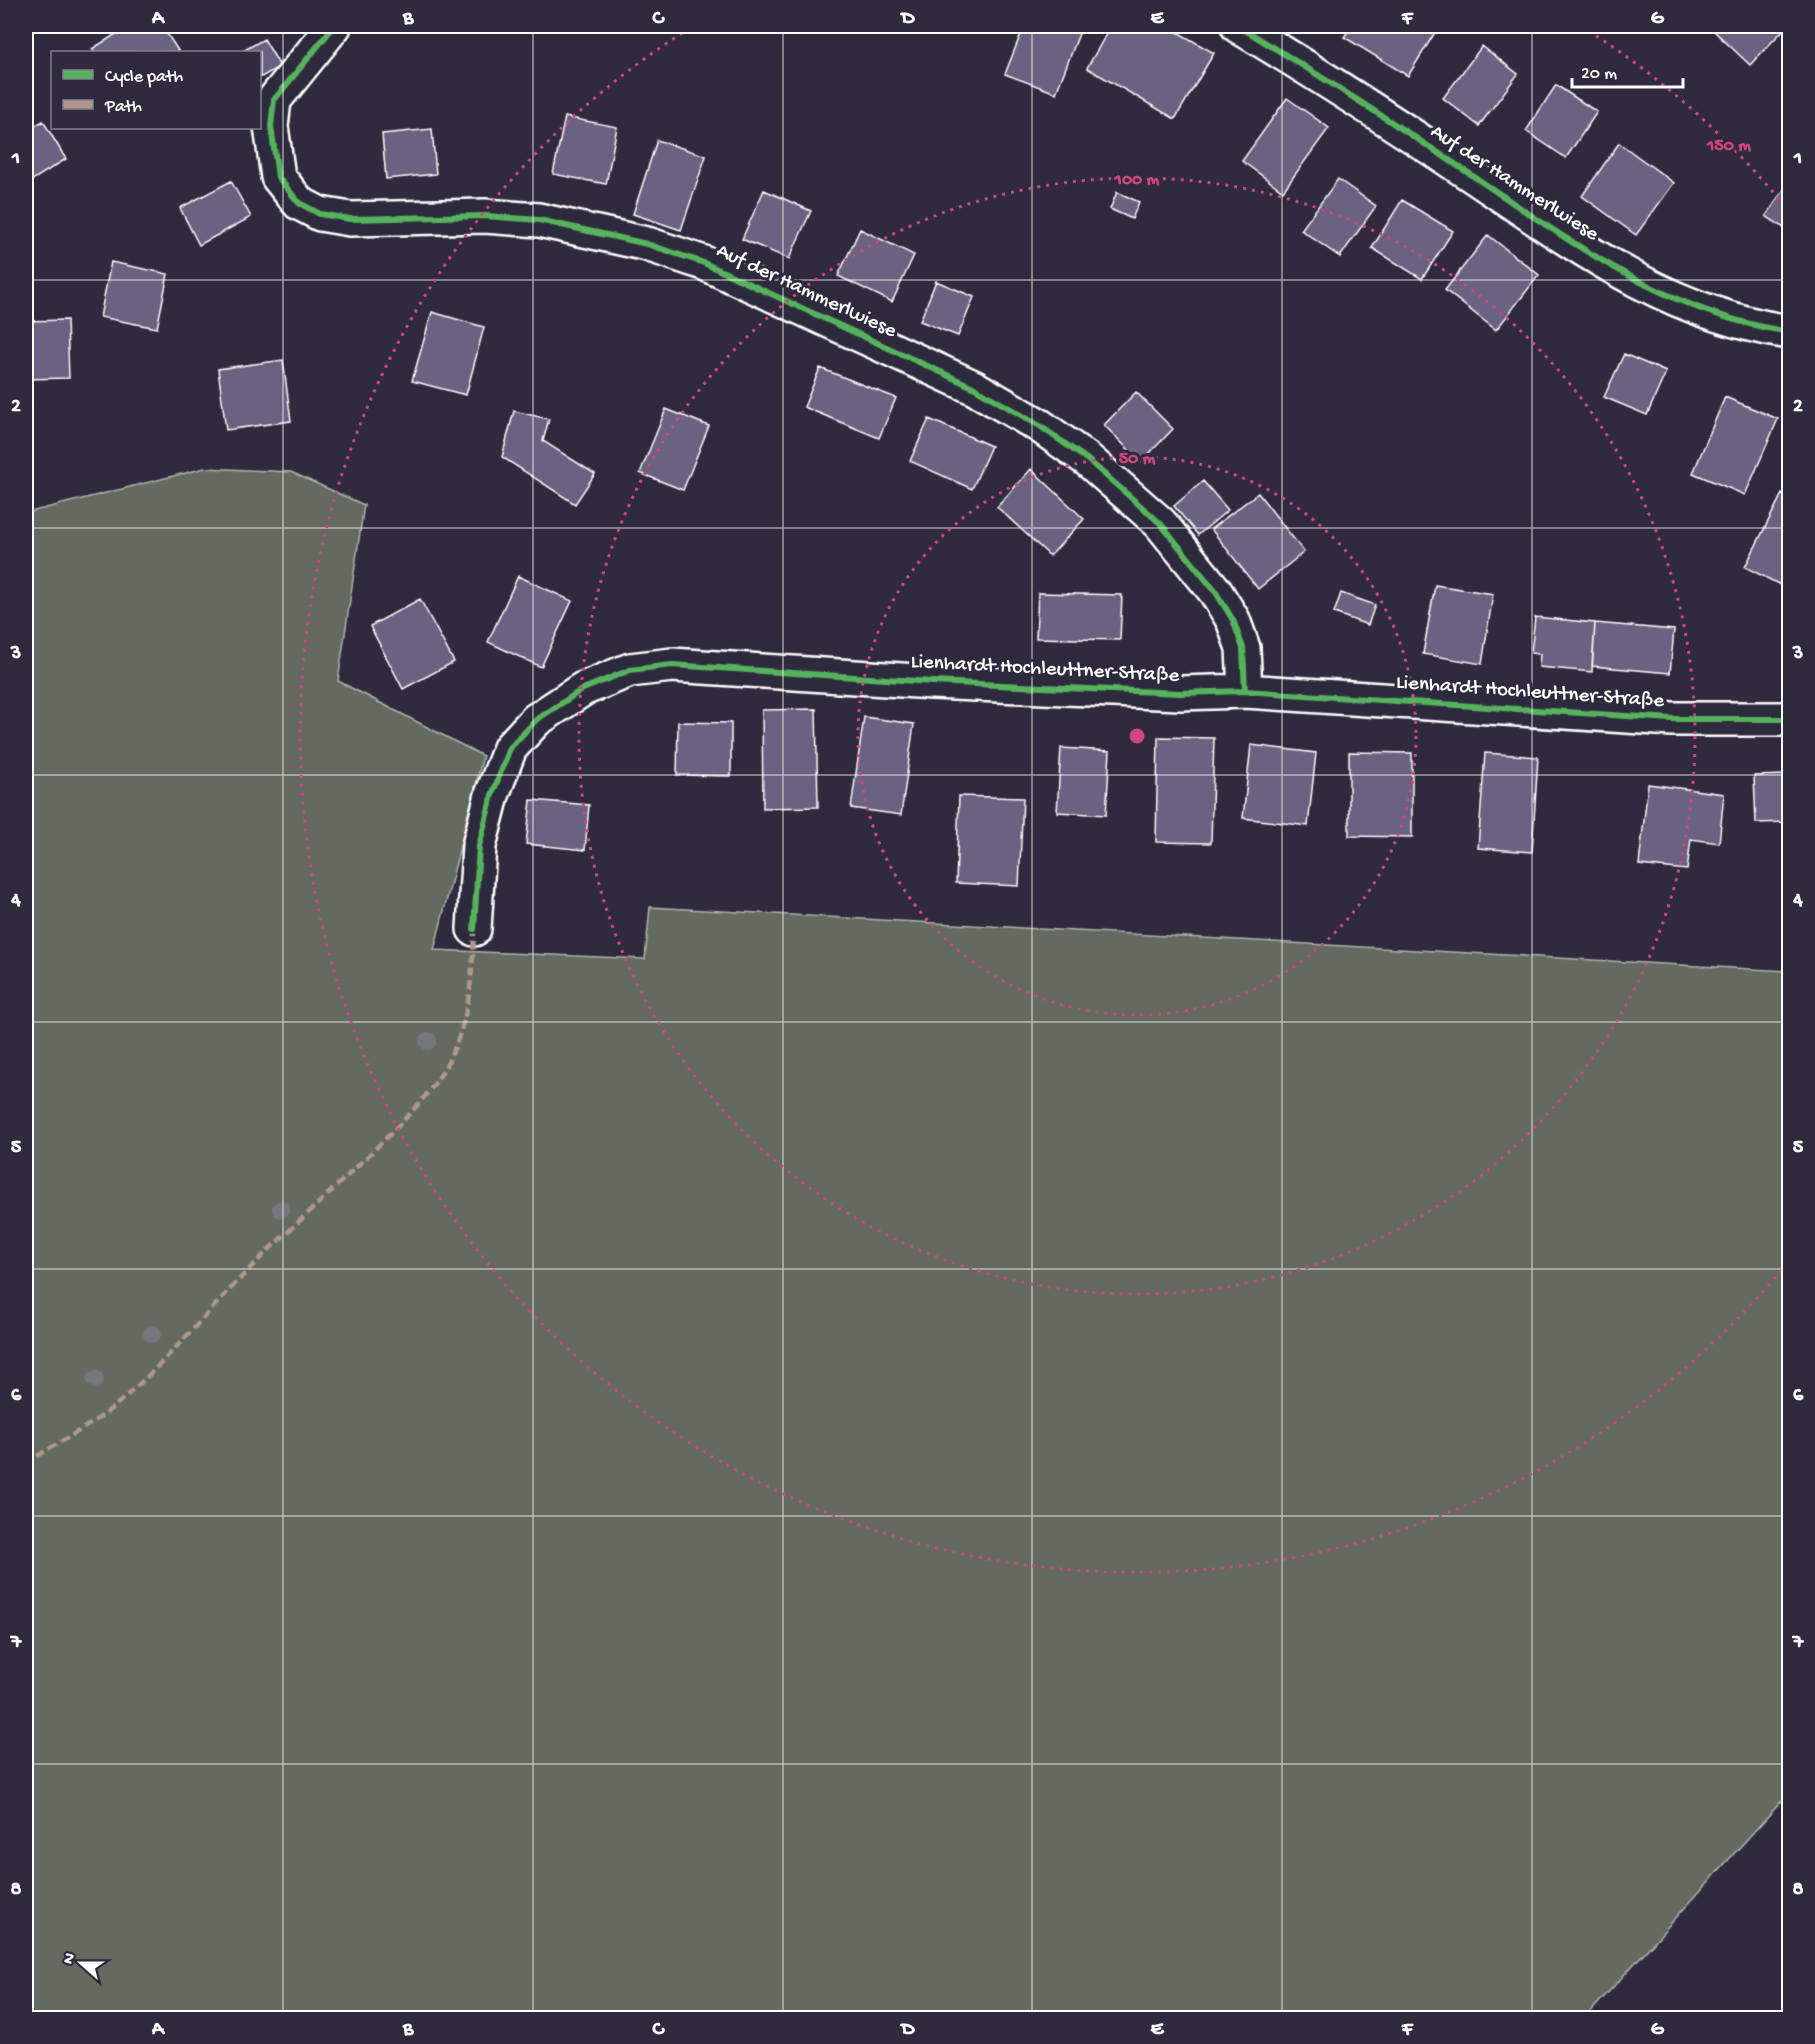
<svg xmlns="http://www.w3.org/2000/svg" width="1815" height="2044" viewBox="0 0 1815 2044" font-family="'Gochi Hand',sans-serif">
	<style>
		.green { fill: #636b5e; stroke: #b1b5ae; stroke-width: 1.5 }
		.building { fill: #696280; stroke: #fff; stroke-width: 1.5 }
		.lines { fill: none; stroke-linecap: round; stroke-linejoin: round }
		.street-casing { stroke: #fff; stroke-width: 38 }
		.street { stroke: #2f2a3d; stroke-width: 33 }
		.quiet { stroke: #b2968c; stroke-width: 4.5; stroke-dasharray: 9 4.5; stroke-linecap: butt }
		.cycleway-casing { stroke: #2f2a3d; stroke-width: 10 }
		.cycleway { stroke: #56b35d; stroke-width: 6 }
		.tree { fill: #76767b }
		.grid { fill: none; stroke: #fff; stroke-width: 1.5; stroke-opacity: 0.55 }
		.ring { fill: none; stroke: #ce467c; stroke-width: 3; stroke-dasharray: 3 6 }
		.labels { text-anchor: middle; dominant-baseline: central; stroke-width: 6; stroke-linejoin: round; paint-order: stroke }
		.street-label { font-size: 21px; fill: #fff; stroke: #2f2a3d }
		.centre { fill: #ce467c; stroke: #2f2a3d; stroke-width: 3 }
		.ring-label { font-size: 18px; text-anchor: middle; font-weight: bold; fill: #ce467c; stroke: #2f2a3d; stroke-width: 6; stroke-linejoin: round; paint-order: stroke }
		.neatline { fill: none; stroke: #fff; stroke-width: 2 }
		.grid-label { font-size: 20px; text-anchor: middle; font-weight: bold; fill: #fff }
	</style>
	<rect width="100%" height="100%" fill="#2f2a3d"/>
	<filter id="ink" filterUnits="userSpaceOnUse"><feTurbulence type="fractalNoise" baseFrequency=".0167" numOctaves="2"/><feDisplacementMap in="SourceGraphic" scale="12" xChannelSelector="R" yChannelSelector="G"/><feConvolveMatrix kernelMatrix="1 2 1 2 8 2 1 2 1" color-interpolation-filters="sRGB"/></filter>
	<g filter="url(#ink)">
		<path class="green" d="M 205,468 L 291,472 L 364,505 L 338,681 L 483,756 L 434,950 L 645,959 L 650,907 L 1789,971 L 1789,1793 L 1585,2018 L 26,2018 L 26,513 Z"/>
		<path class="building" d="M 129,26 L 162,26 L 179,52 L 94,52 L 92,49 Z
			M 1024,26 L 1082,26 L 1056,93 L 1005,74 Z
			M 1111,26 L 1167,26 L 1214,53 L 1175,119 L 1087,68 Z
			M 1352,26 L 1439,26 L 1408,76 L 1344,37 Z
			M 1718,26 L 1787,26 L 1750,65 L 1713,30 Z
			M 264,39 L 280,66 L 260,78 L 260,52 L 241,52 Z
			M 1482,46 L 1518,74 L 1479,126 L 1443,98 Z
			M 1556,85 L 1597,112 L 1566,158 L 1526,131 Z
			M 1287,98 L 1329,128 L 1283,191 L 1242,161 Z
			M 565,117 L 617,127 L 606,184 L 553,174 Z
			M 43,121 L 66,159 L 26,184 L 26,131 Z
			M 432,129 L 436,174 L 386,179 L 382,134 Z
			M 657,140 L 706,156 L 681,230 L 633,214 Z
			M 1619,143 L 1674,183 L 1636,235 L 1582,196 Z
			M 1338,179 L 1376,206 L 1340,257 L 1301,230 Z
			M 231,181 L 251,217 L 199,245 L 180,208 Z
			M 1790,181 L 1790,232 L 1766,216 Z
			M 764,190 L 811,211 L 789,259 L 742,239 Z
			M 1117,192 L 1139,202 L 1132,219 L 1110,209 Z
			M 1402,200 L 1453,231 L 1422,279 L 1372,248 Z
			M 860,229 L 914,255 L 892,302 L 838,276 Z
			M 1488,235 L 1539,275 L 1496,330 L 1445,290 Z
			M 111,262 L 168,274 L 157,328 L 100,317 Z
			M 936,281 L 974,297 L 958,336 L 920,321 Z
			M 432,312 L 484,327 L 466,395 L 412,381 Z
			M 67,320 L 69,378 L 26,379 L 26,321 Z
			M 1624,354 L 1666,372 L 1647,415 L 1604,397 Z
			M 283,360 L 291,421 L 226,430 L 218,369 Z
			M 820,368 L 896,398 L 879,438 L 804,407 Z
			M 1136,392 L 1173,429 L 1141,462 L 1104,425 Z
			M 1725,397 L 1778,419 L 1745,495 L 1693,473 Z
			M 666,409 L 709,426 L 683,490 L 640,473 Z
			M 514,411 L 549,419 L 543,441 L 595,474 L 575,504 L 502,457 Z
			M 929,419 L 991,446 L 972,489 L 910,461 Z
			M 1031,469 L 1084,519 L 1050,556 L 997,507 Z
			M 1203,481 L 1228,510 L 1198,535 L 1174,506 Z
			M 1258,493 L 1304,552 L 1258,589 L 1211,529 Z
			M 1782,494 L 1790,498 L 1790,590 L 1745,567 Z
			M 518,576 L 572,601 L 541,667 L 488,642 Z
			M 1435,585 L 1493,594 L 1482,664 L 1423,654 Z
			M 1038,593 L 1122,595 L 1120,640 L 1036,638 Z
			M 1341,593 L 1375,605 L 1368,625 L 1334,613 Z
			M 420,599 L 454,662 L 403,689 L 370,626 Z
			M 1535,617 L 1595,623 L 1592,672 L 1539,667 L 1540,654 L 1531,653 Z
			M 1595,623 L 1674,630 L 1670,673 L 1592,666 Z
			M 816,709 L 818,807 L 763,808 L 762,710 Z
			M 864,717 L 914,724 L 901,815 L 851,808 Z
			M 678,722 L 731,723 L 731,776 L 677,775 Z
			M 1158,737 L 1214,738 L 1211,843 L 1156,842 Z
			M 1251,745 L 1316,753 L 1308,826 L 1243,818 Z
			M 1061,748 L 1110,751 L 1106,815 L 1057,812 Z
			M 1349,752 L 1412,753 L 1412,837 L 1349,836 Z
			M 1485,753 L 1538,757 L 1532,852 L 1478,848 Z
			M 1790,775 L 1790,822 L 1756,823 L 1754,776 Z
			M 1648,784 L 1724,794 L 1719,843 L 1691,839 L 1687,870 L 1639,865 Z
			M 959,796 L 1023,798 L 1019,886 L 956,883 Z
			M 531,800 L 589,805 L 585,850 L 526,844 Z"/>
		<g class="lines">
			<g class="street-casing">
				<path id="street" d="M 334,26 L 274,100 L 271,126 L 278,177 L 299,203 L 320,214 L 350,219 L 485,216 L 539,220 L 647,244 L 704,263 L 973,387 L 1040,426 L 1088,460 L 1160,523 L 1215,591 L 1233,620 L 1243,648 L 1245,691
					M 1238,26 C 1315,72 1392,122 1467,172 C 1569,240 1665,314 1790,332
					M 474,929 L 479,846 L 492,795 L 510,748 L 536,720 L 583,689 L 630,670 L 672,665 L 932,682 L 1180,693 L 1245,691 L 1672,719 L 1790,719"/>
			</g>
			<use href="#street" class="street"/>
			<path class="quiet" d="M 26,1464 C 55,1443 89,1428 117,1404 C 175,1355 221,1294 276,1243 C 308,1213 340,1183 372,1152 C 399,1125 430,1096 448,1062 C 469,1022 473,974 474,929"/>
			<g class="cycleway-casing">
				<path id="cycleway" d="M 334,26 L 274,100 L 271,126 L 278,177 L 299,203 L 320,214 L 350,219 L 485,216 L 539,220 L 647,244 L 704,263 L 973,387 L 1040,426 L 1088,460 L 1160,523 L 1215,591 L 1233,620 L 1243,648 L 1245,691
					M 1238,26 C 1315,72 1392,122 1467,172 C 1569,240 1665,314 1790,332
					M 474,929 L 479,846 L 492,795 L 510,748 L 536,720 L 583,689 L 630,670 L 672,665 L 932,682 L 1180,693 L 1245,691 L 1672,719 L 1790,719"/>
			</g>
			<use href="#cycleway" class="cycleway"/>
		</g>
		<g class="tree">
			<circle cx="428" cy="1041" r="9"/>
			<circle cx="281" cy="1209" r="9"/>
			<circle cx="152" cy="1334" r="9"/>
			<circle cx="95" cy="1379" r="9"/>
		</g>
	</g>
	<path class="grid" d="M 283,26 L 283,2018M 533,26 L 533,2018M 783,26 L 783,2018M 1032,26 L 1032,2018M 1282,26 L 1282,2018M 1532,26 L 1532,2018M 26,280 L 1790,280M 26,528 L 1790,528M 26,775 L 1790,775M 26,1022 L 1790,1022M 26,1269 L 1790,1269M 26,1516 L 1790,1516M 26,1764 L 1790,1764"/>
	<g class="ring">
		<circle cx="1137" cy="736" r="279"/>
		<circle cx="1137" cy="736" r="558"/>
		<path d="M1787 1263A837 837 0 1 1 693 26M1581 26A837 837 0 0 1 1787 209"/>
	</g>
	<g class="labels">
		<g class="street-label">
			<text transform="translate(1514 184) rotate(33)">Auf der Hammerlwiese</text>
			<text transform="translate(806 292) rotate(25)">Auf der Hammerlwiese</text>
			<text transform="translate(1045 670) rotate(3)">Lienhardt Hochleuttner-Straße</text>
			<text transform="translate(1530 693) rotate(4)">Lienhardt Hochleuttner-Straße</text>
		</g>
	</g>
	<circle cx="1137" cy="736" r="9" class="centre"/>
	<g class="ring-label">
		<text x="1729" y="150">150 m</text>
		<text x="1137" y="184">100 m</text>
		<text x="1137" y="463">50 m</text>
	</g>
	<rect width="1815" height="2044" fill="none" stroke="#2f2a3d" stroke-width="66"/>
	<rect x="51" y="51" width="210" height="78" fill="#2f2a3d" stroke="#827f8b" stroke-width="1.5"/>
	<rect x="63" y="70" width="30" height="9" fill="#56b35d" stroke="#827f8b" stroke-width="1.5"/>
	<text x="105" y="81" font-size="18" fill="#ffffff">Cycle path</text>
	<rect x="63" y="100" width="30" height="9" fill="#b2968c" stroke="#827f8b" stroke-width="1.5"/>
	<text x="105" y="111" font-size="18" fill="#ffffff">Path</text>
	<g transform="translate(81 1963) rotate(291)" stroke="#2f2a3d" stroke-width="4.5" paint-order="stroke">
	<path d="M0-4.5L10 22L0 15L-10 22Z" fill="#ffffff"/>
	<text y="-9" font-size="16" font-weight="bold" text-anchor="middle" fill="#ffffff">N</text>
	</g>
	<path d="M1572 78v9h111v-9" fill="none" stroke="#ffffff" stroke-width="3"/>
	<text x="1581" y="78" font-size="18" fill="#ffffff" stroke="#2f2a3d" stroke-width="4.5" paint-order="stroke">20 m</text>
	<rect x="33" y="33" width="1749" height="1978" class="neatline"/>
	<g class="grid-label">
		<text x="158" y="23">A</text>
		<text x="408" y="23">B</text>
		<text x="658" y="23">C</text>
		<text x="908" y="23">D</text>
		<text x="1157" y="23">E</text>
		<text x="1407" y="23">F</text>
		<text x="1657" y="23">G</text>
		<text x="16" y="163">1</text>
		<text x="1798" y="163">1</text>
		<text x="16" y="411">2</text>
		<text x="1798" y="411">2</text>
		<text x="16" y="658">3</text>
		<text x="1798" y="658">3</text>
		<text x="16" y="905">4</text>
		<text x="1798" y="905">4</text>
		<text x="16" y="1152">5</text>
		<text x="1798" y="1152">5</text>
		<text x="16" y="1400">6</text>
		<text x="1798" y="1400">6</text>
		<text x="16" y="1647">7</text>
		<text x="1798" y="1647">7</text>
		<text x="16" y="1894">8</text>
		<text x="1798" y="1894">8</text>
		<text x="158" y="2034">A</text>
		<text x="408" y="2034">B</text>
		<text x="658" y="2034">C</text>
		<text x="908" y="2034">D</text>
		<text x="1157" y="2034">E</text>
		<text x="1407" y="2034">F</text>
		<text x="1657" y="2034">G</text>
	</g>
</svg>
